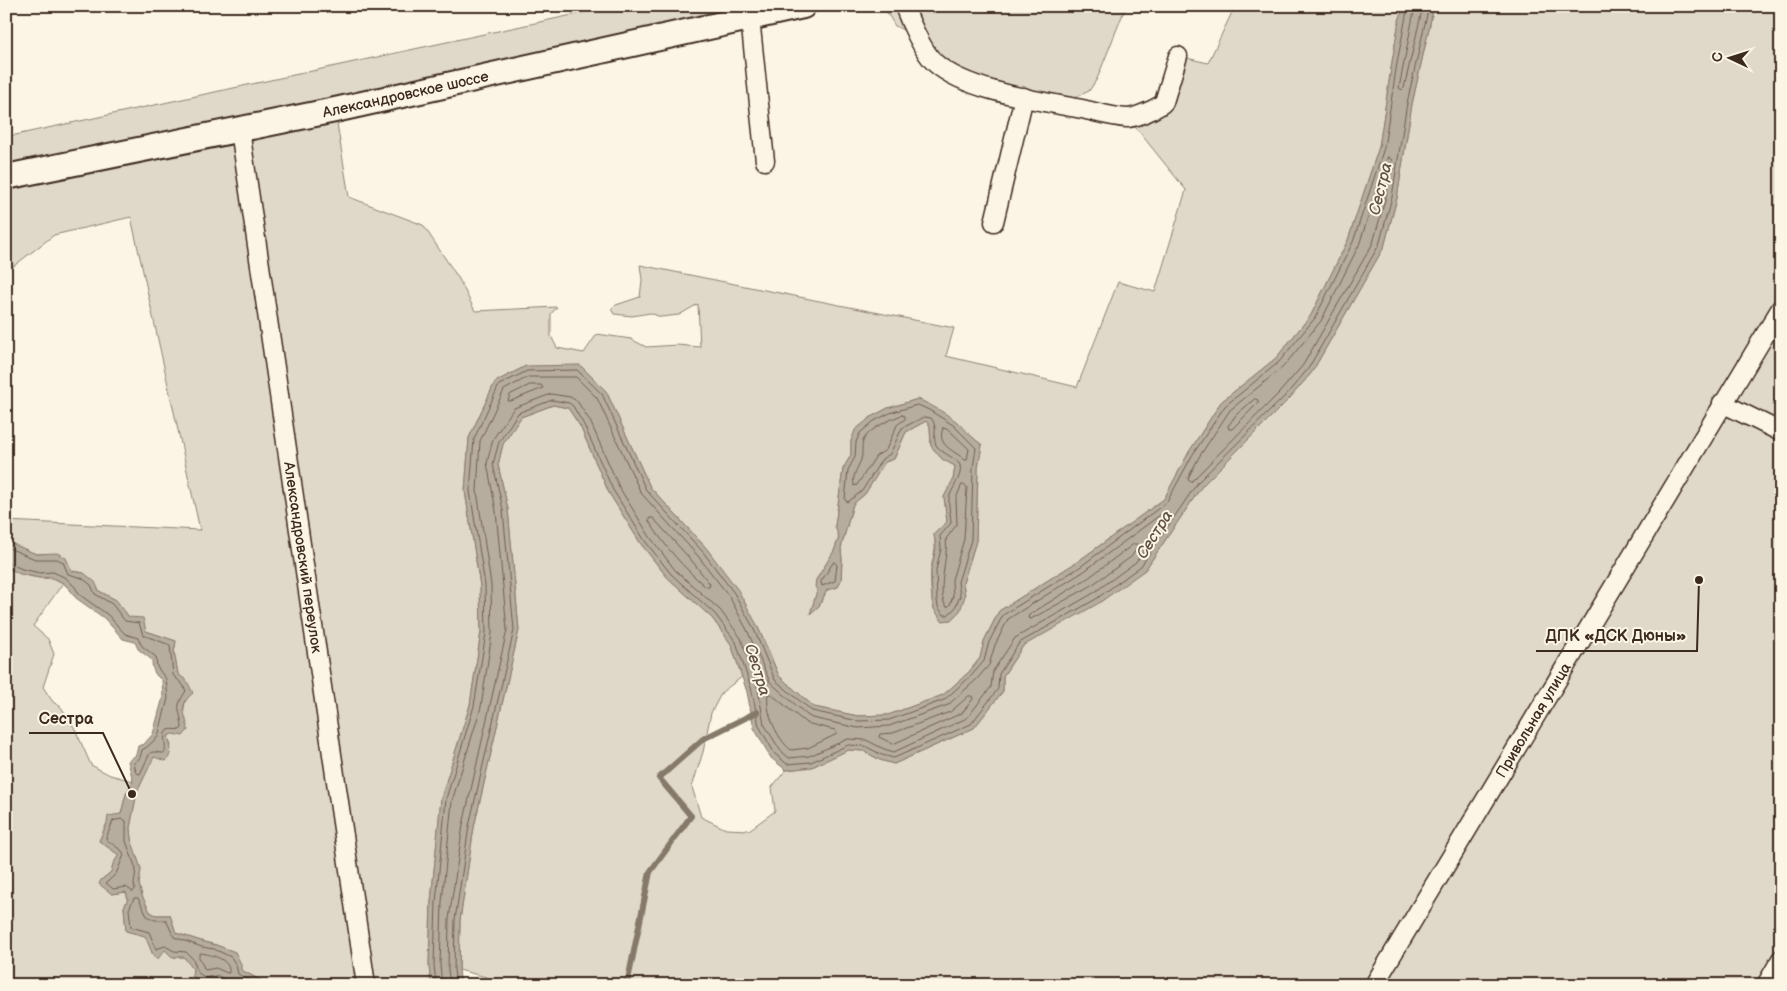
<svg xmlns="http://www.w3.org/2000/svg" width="1787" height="991" viewBox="0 0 1787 991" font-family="'Balsamiq Sans',sans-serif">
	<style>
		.green { fill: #e0d8c8; stroke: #8e8173; fill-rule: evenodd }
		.water { fill: #b7ad9e; stroke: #85796b }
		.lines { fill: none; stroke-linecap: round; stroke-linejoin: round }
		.shore { stroke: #6d5e51; stroke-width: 1 }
		.stream { stroke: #85796b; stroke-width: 6 }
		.street-casing { stroke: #3b2a1e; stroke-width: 21 }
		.secondary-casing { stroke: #3b2a1e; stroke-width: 28 }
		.street { stroke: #fcf5e5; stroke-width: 18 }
		.secondary { stroke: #fcf5e5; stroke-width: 24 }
		.labels { text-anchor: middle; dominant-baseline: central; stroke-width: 4; stroke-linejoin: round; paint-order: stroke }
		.street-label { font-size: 15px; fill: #3b2a1e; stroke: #fcf5e5 }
		.water-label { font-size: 16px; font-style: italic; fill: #605144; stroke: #fcf5e5 }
		.leader { fill: none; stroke: #3b2a1e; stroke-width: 2 }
		.callout-dot { fill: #3b2a1e; stroke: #fcf5e5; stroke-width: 2 }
		.callout-label { font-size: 16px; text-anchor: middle; font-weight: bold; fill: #3b2a1e; stroke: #fcf5e5; stroke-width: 4; stroke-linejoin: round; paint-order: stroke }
	</style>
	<rect width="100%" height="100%" fill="#fcf5e5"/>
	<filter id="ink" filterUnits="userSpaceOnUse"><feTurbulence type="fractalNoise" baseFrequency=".02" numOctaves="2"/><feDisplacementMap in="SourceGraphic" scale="10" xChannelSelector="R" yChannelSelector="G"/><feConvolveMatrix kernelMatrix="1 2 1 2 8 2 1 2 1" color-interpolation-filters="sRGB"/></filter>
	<g filter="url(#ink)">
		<path class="green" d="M 614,6 L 804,6 L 335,111 L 349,197 L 423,225 L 459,279 L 475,311 L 557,307 L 551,314 L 551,336 L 557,348 L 584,353 L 597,334 L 631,339 L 646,347 L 677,345 L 700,347 L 698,304 L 679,315 L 661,317 L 650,313 L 632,316 L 614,314 L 611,309 L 616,305 L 640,297 L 642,280 L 640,265 L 954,328 L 946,356 L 1077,387 L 1118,282 L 1155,292 L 1186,190 L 1128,118 L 1160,107 L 1178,56 L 1208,63 L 1235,6 L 1404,6 L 1399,21 L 1392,62 L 1379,147 L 1348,240 L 1311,315 L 1276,358 L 1221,402 L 1189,452 L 1164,499 L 1077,562 L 999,611 L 984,641 L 980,658 L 969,672 L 943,695 L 888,715 L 858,716 L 814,707 L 779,676 L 757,625 L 707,549 L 650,487 L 606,391 L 526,366 L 495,382 L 469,438 L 465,491 L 480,586 L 481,632 L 470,705 L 441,798 L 431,902 L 429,966 L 431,985 L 378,985 L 369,978 L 234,143 L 361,980 L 356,985 L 264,985 L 262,981 L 241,970 L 235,952 L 216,945 L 204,942 L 176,933 L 170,915 L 156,915 L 150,912 L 142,896 L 139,884 L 141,869 L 131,839 L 130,828 L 137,792 L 154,756 L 166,761 L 171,745 L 168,737 L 186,720 L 183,712 L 186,699 L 187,681 L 178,674 L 174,652 L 176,641 L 146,631 L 129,617 L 116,600 L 99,591 L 84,573 L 72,571 L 45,554 L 36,554 L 6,541 L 6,521 L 200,530 L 131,217 L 54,235 L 6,272 L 6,137 ZM 918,399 L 956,422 L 967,433 L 982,445 L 978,468 L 976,541 L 963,583 L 965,596 L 934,609 C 931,597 930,582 931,569 C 933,555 937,550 934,534 L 947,522 L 944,497 L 953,480 L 955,466 L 942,459 L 931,446 L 930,426 L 926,421 L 906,432 L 894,459 L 885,462 L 865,494 L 853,504 L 841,548 L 842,560 L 841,580 L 838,587 L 827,590 L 819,606 L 811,612 L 817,591 L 816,580 L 834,551 L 839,537 L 835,526 L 843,469 L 851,455 L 851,441 L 871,417 L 888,408 Z
			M 883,6 L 1126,6 L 1097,79 L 1089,91 L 1059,105 L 954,77 L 918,37 L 895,26 Z
			M 1434,6 L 1781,6 L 1781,985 L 489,985 L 486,977 L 459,970 L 460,920 L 474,827 L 519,630 L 508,509 L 498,465 L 503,444 L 521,417 L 553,405 L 568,408 L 580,426 L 609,493 L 641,544 L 667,577 L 712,618 L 731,644 L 742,677 L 722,692 L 711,713 L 703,752 L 692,787 L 701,817 L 726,829 L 749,830 L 775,811 L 772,787 L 786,770 L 812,767 L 848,750 L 864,751 L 880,760 L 894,764 L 974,728 L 1003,691 L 1003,676 L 1023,646 L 1145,570 L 1202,486 L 1289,399 L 1312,372 L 1384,247 L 1397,198 L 1412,104 Z
			M 6,567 C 17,572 28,577 40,578 C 52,579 52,577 63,583 L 33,626 L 48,639 L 54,654 L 43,687 L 53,702 L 61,707 L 75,729 L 91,765 L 110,775 L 133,781 L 126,794 L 121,814 L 107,823 L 99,841 L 119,855 L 113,864 L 111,872 L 101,880 L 112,894 L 126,892 L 128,899 L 124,907 L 126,931 L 146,936 L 153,955 L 165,950 L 172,957 L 184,957 L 193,969 L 192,976 L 203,985 L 6,985 Z"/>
		<path class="water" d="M 1404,6 L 1434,6 L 1412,104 L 1397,198 L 1384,247 L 1312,372 L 1289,399 L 1202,486 L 1145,570 L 1099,603 L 1023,646 L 1003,676 L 1003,691 L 974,728 L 894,764 L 880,760 L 864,751 L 848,750 L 812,767 L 786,770 L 771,758 L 754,728 L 747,692 L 731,644 L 712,618 L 667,577 L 641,544 L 609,493 L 580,426 L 568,408 L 553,405 L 521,417 L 503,444 L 498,465 L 508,509 L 519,630 L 474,827 L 460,920 L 459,970 L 461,985 L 431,985 L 429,966 L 431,902 L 441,798 L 470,705 L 481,632 L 480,586 L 465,491 L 469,438 L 495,382 L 526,366 L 580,365 L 606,391 L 650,487 L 707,549 L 738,590 L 757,625 L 779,676 L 814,707 L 858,716 L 888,715 L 943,695 L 969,672 L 980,658 L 984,641 L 999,611 L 1077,562 L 1164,499 L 1189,452 L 1221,402 L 1276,358 L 1311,315 L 1348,240 L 1379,147 L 1392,62 L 1399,21 Z
			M 918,399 C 931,405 944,412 956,421 C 965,429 972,438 982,445 L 978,468 L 976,541 L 963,583 L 965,596 L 960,611 L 951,620 L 942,621 L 934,609 L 932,601 L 931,570 L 936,548 L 934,534 L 947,522 L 944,497 L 953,480 L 955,466 L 942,459 L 931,446 L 930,426 L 926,421 L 906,432 L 894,459 L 885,462 L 865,494 L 853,504 L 841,548 L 842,560 L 841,580 L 838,587 L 827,590 L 819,606 L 810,614 L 817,591 L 815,586 L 816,580 L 834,551 L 839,538 L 835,526 L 843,469 L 851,455 L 851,441 L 855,430 L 871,417 L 888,408 Z
			M 6,541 L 36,554 L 57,553 L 66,558 L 72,571 L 84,573 L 95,582 L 99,591 L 116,600 L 129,617 L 143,618 L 146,631 L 176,641 L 174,652 L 178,674 L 187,681 L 193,693 C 177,706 186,713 188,730 L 183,736 L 172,734 L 168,736 C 171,746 173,753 166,761 L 154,757 L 137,792 L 130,828 L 131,839 L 141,869 L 139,884 L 142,896 L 150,912 L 156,915 L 170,915 L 176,933 L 204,942 L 216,945 L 235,952 L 241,964 L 241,970 L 262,981 L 264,985 L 224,985 L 214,979 C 202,988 203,983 192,976 L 193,969 L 184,957 L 172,957 L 165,950 L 157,960 L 153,955 L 145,936 L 126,931 L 124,907 L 128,899 L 126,892 L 112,894 L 99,884 L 101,880 L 111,872 L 113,864 L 119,855 L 99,841 L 107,823 L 108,816 L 121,814 L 126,794 L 133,781 L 128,761 L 136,755 L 138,746 L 144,744 L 153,734 L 163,697 L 162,680 C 154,675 152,669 152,660 L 138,649 L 135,642 L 123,639 L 104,618 L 76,598 L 71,591 L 63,583 L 52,577 L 40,578 L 20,574 L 6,567 Z"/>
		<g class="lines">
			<path class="shore" d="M 1415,6 L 1399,88 L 1402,90 L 1404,88 L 1423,6
				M 1388,157 L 1392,160 L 1386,196 L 1373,243 L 1303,365 L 1280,392 L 1192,481 L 1189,481 L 1188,478 L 1199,457 L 1230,410 L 1283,367 L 1321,321 L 1359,245 Z
				M 530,385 L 541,385 L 543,388 L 511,401 L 508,401 L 510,395 Z
				M 1255,399 L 1258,400 L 1258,403 L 1232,429 L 1229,429 L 1228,426 L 1236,415 Z
				M 918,405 L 929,410 L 953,425 L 976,448 L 973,468 L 971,540 L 958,582 L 960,596 L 955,608 L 948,615 L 944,615 L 938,607 L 937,600 L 936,570 L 941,549 L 940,536 L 951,523 C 951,515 948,507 949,499 C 951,488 963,477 960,465 C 958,459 941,453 936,445 C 932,436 939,428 931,418 L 924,417 L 902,428 L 890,454 L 882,459 L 862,491 L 848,502 L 845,500 L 848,470 L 855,457 L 856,442 L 860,433 L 874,421 L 890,413 Z
				M 902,415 L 905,416 L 905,419 L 897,425 L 886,450 L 876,456 L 857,485 L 854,486 C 852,476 857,469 861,460 C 863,454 861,447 863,441 C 868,429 891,419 902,415 Z
				M 943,428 L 949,430 L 969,449 L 967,460 L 965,460 C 954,450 936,446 943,428 Z
				M 962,485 L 965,485 L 967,487 L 964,539 L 952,580 L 953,596 L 950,605 L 947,607 C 935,594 949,556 946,539 L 957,524 L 956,499 Z
				M 650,518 L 653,518 L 692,561 L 710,584 L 709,587 L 706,587 C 683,567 666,548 649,521 Z
				M 1134,544 L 1137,544 L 1138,547 L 1131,557 L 1089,587 L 1031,619 L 1028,618 L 1029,615 L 1088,578 Z
				M 6,547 L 35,559 L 57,559 L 63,562 L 68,574 L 82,578 L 91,585 L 95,594 L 112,604 L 125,621 L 139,623 L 143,635 L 170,645 L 173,675 L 183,685 L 186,691 C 173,710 181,708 182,728 L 180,730 C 157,726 167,740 165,752 C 161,755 156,750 150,753 L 140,774 L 136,773 L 134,763 L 140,758 L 142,750 L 147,747 L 158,737 L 168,698 L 166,679 L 157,667 L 156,657 L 142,646 L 138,638 L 125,634 L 108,615 L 80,595 L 75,587 L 66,578 L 53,572 L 40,573 L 22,569 L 6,562
				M 834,562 L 837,565 L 835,581 L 822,586 L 821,582 Z
				M 768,694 L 771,694 L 806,723 L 835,730 L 837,734 L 808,748 L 791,750 C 777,739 765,712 768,694 Z
				M 969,696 L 972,696 L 973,699 L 962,713 L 893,744 L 879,737 L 880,734 L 893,733 L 950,712 Z
				M 123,819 L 126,821 L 126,841 L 136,869 L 134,884 L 135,889 L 133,892 L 126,887 L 113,889 L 106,883 L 116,874 L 124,855 L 122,851 L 107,840 L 106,838 L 113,821 Z
				M 201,953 C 212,955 231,959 229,973 L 227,973 L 216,968 L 205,970 L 199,957 Z
				M 225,985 L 224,979 C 216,974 213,975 206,978 L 198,973 L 193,959 L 186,952 L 174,951 L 165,946 L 156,949 L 149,932 L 131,927 L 129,909 L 134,898 L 138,898 L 147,916 L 155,920 L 166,920 L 174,937 L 202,947 L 214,949 L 231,957 L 236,965 L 238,974 L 258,985
				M 436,985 L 434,965 L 436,902 L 446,799 L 474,706 L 486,633 L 485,585 L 470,491 L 474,439 L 499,385 L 527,371 L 577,370 L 602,394 L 646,490 L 703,552 L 734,593 L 753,627 L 775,680 L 812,711 L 858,721 L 889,720 L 944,700 L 972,675 L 984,661 L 989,642 L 1003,615 L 1080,567 L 1167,502 L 1193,454 L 1225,406 L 1279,362 L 1315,318 L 1353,242 L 1384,148 L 1397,63 L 1408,6
				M 442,985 L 440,965 L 442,902 L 452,801 L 481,707 L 492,633 L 491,585 L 477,491 L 480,441 L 504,390 L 528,377 L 576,377 L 597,398 L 641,493 L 698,556 L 729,596 L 747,630 L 770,682 L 807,715 L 812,718 L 858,728 L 889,726 L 948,705 L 976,680 L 989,665 L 995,645 L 1008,619 L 1083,572 L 1164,512 L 1168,513 L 1168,516 L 1136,562 L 1092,594 L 1015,638 L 993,671 L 991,687 L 967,718 L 894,752 L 884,749 L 866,740 L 848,739 L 809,756 L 789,758 L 780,750 L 764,724 L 758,689 L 741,638 L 720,610 L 675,570 L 650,537 L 619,487 L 590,421 L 577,401 L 570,397 L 551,394 L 514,408 L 493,439 L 487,463 L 496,511 L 507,630 L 463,825 L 449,919 L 448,970 L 450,985
				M 456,985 L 454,970 L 455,920 L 469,826 L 514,630 L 503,510 L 493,464 L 499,442 L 518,413 L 552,400 L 569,403 L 573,406 L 584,425 L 613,490 L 645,541 L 671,574 L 715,614 L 736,642 L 752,691 L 759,726 L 775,754 L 787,764 L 811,762 L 848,745 L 865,746 L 882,755 L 894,758 L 971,724 L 998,689 L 999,674 L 1019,643 L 1096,599 L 1141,566 L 1198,482 L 1285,396 L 1308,369 L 1379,245 L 1392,197 L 1407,103 L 1429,6"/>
			<path class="stream" d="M 627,985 L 650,872 L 691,816 L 659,778 L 703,739 L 757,712"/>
			<g class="street-casing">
				<g id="street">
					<path d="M 904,6 C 910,22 923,52 935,63 C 966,91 1040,101 1082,109 C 1096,112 1112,117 1127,118 C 1135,118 1159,108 1164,102 L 1178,56"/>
					<path d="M 750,18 L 765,161"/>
					<path id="s1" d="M 240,130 L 366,985"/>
					<path d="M 994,222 L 1024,97"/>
					<path d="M 1722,403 L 1781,432"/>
					<path id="s2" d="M 1374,985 L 1781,308"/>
					<path d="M 1766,985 L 1781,959"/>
				</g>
			</g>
			<g class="secondary-casing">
				<g id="secondary">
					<path id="s3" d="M 6,177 L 335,110 L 803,6"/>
				</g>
			</g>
			<use href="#street" class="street"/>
			<use href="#secondary" class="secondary"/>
		</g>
	</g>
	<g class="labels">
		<g class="street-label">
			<text stroke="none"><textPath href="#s3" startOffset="408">Александровское шоссе</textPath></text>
			<text stroke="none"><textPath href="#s1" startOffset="432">Александровский переулок</textPath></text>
			<text stroke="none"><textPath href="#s2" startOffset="309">Привольная улица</textPath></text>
		</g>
		<g class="water-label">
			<text transform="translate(1381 189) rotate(-76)">Сестра</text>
			<text transform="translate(1155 535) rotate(-58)">Сестра</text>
			<text transform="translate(757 670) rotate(73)">Сестра</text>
		</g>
	</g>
	<path class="leader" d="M1699 580L1697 651H1536M132 794L103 733H29"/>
	<g class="callout-dot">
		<circle cx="1699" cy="580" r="5"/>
		<circle cx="132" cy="794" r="5"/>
	</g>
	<g class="callout-label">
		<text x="1616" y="641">ДПК «ДСК Дюны»</text>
		<text x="66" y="724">Сестра</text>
	</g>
	<rect width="1787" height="991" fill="none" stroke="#fcf5e5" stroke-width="25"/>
	<rect x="12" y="12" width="1762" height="966" fill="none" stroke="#3b2a1e" stroke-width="2" filter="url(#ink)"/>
	<g transform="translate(1730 58) rotate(274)" stroke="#fcf5e5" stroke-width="4" paint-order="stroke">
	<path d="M0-4L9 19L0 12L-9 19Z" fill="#3b2a1e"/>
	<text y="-8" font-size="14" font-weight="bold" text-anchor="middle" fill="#3b2a1e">С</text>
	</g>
</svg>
